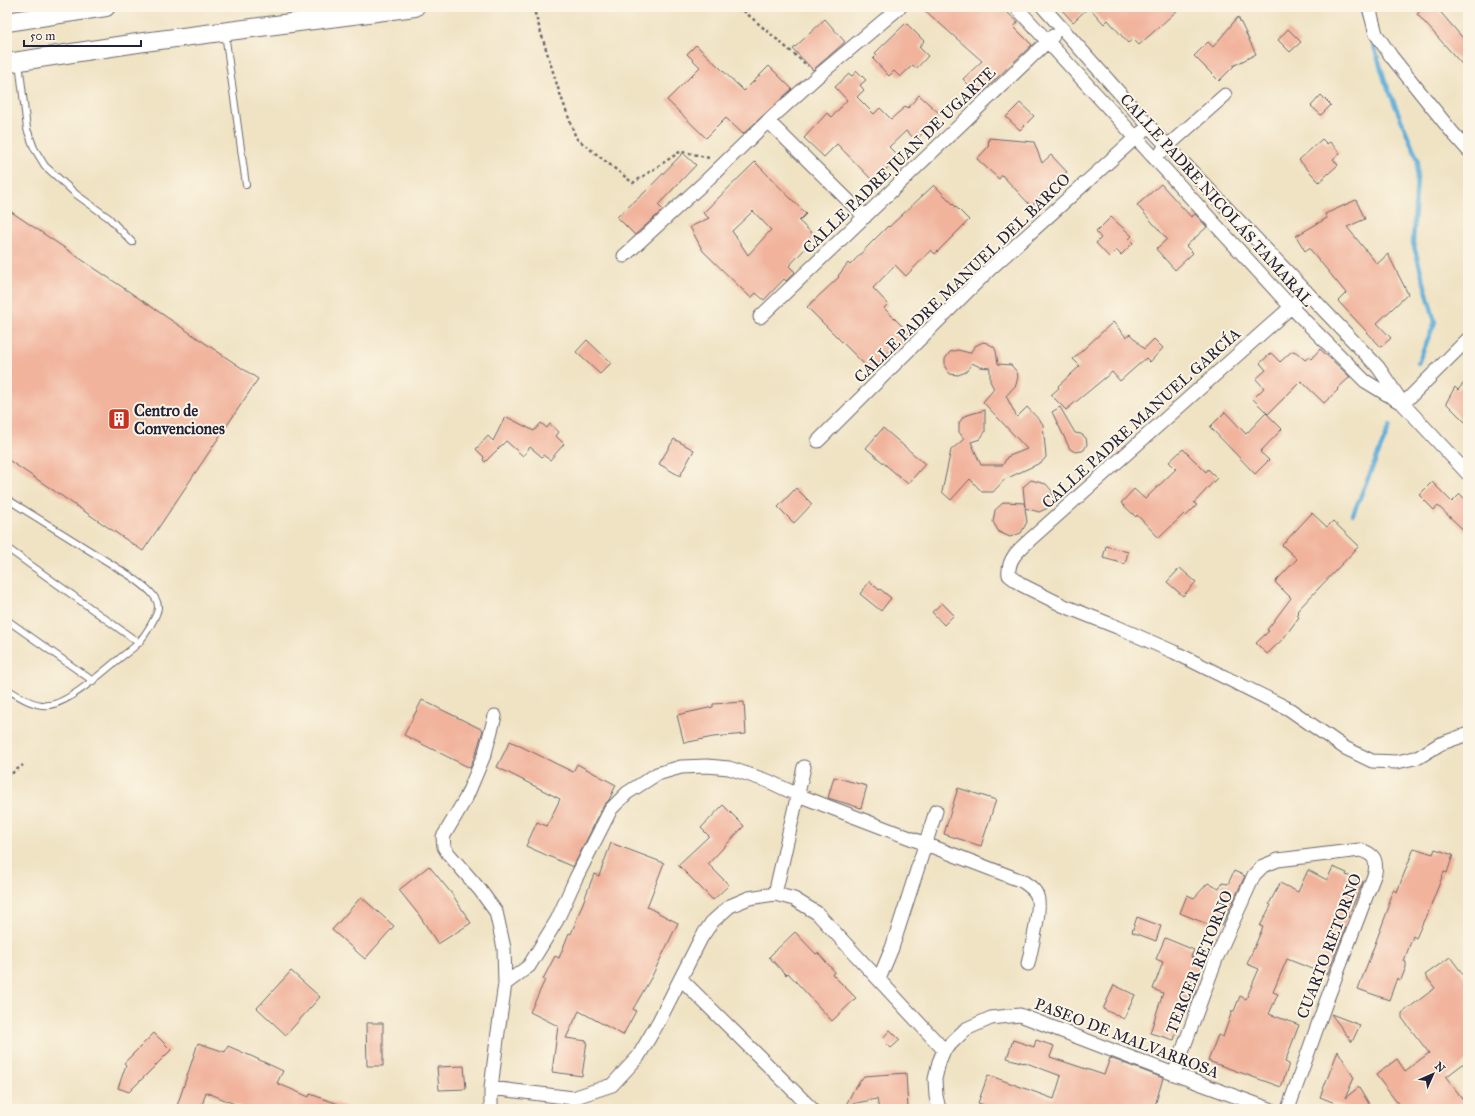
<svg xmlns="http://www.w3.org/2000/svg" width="1475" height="1116" viewBox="0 0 1475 1116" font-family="'IM FELL Great Primer',serif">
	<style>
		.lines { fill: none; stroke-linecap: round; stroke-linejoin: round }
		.stream { stroke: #5eaed8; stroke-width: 4.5 }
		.building { fill: #f1b39c; fill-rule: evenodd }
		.lane-casing { stroke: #6a666b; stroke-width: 8 }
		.street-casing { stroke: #6a666b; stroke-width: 15 }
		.secondary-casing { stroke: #6a666b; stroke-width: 20 }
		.path { stroke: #6a666b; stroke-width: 2.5; stroke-dasharray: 3 3; stroke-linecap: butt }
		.lane { stroke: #fff; stroke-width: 6 }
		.street { stroke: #fff; stroke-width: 13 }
		.secondary { stroke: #fff; stroke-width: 18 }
		.labels { text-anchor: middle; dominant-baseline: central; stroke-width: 4; stroke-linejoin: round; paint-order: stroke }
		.street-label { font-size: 16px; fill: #22223b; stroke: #fcf5e5 }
		.poi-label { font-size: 16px; font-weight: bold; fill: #22223b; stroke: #fcf5e5; text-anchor: start }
	</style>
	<rect width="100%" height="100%" fill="#fcf5e5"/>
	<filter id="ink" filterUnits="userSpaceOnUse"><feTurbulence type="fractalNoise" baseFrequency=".025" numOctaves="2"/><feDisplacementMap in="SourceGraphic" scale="8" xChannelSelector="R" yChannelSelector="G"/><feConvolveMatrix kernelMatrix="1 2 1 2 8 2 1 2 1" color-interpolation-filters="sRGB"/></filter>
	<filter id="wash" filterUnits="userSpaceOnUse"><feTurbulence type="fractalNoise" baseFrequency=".012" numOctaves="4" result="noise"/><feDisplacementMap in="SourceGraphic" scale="16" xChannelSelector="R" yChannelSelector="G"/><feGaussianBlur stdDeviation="0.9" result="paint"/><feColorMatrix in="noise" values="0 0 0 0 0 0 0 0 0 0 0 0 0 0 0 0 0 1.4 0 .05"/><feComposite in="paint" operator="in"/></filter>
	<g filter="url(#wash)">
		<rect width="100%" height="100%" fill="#f0e3c4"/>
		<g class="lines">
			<path class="stream" d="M 1361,7 L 1368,26
				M 1370,33 L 1385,81 L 1418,160 L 1413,243 L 1435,322 L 1418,363
				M 1353,514 L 1390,426"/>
		</g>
		<g id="blocks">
			<path class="building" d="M 921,7 L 1001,7 L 1018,22 L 1014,27 L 1032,45 L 979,95 L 963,79 L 982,61 Z
				M 1059,7 L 1181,7 L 1139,45 L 1133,39 L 1128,43 L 1108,20 L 1104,24 L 1089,7 L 1073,22 Z
				M 1425,7 L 1436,7 L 1468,44 L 1468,71 L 1417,14 Z
				M 1238,17 L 1256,54 L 1233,66 L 1234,66 L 1219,81 L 1194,56 L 1208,42 L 1213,47 Z
				M 825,19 L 845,42 L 813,70 L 793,49 Z
				M 906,23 L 924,41 L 919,47 L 928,56 L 916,69 L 913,65 L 900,77 L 894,71 L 889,76 L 873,59 L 877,55 L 875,53 Z
				M 1288,29 L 1301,42 L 1290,52 L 1278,40 Z
				M 696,45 L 744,91 L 769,66 L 792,89 L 743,134 L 726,118 L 706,138 L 667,100 L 700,67 L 687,54 Z
				M 857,71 L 866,80 L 860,85 L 864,90 L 857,97 L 874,114 L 880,108 L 891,119 L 906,106 L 908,108 L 919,95 L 940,114 L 916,140 L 906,131 L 889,147 L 902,160 L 892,170 L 889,167 L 874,182 L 837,144 L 824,157 L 804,138 L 827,113 L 832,117 L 847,100 L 835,87 L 849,74 L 852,76 Z
				M 1321,95 L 1331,105 L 1321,115 L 1311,106 Z
				M 1020,103 L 1034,116 L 1020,130 L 1006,117 Z
				M 989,138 L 1034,142 L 1042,163 L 1051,155 L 1067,172 L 1031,206 L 1002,175 L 999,179 L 977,159 L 988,147 Z
				M 1322,139 L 1327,144 L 1330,142 L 1340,153 L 1333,159 L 1338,165 L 1319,182 L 1299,160 Z
				M 683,153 L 696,165 L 658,205 L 663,210 L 635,235 L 617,217 L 645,192 Z
				M 755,162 L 806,214 L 799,221 L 816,237 L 789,266 L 795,272 L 786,281 L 784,279 L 764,300 L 756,293 L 751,298 L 703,251 L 690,227 L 709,218 L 703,213 ZM 753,211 L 771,230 L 748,255 L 732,231 Z
				M 1161,184 L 1191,217 L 1195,214 L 1207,227 L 1186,246 L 1193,253 L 1175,270 L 1156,249 L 1167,239 L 1137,205 Z
				M 934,185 L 969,220 L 935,254 L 931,250 L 906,276 L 895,265 L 873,288 L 888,304 L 884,308 L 910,334 L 895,349 L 893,347 L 871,371 L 807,307 L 839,277 L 838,276 L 848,263 L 850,265 L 871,243 L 888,226 L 889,227 Z
				M 1356,200 L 1365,219 L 1347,227 L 1377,264 L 1388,254 L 1408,294 L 1377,323 L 1391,338 L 1381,347 L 1338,301 L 1346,293 L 1309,248 L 1305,251 L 1296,236 L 1327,218 L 1325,214 Z
				M 7,209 L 258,379 L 143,551 L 7,459 Z
				M 1111,217 L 1132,236 L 1129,239 L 1133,243 L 1121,255 L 1116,250 L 1109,257 L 1096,243 L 1101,238 L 1096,232 Z
				M 1113,322 L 1126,337 L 1130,334 L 1144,349 L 1154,339 L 1163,348 L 1150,362 L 1146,358 L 1120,381 L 1112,372 L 1066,410 L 1051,395 L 1059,388 L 1058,386 L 1080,366 L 1073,359 Z
				M 587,340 L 611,363 L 600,374 L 576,352 Z
				M 983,342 L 987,343 L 994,347 L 996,351 L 998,364 L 1011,365 L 1017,372 L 1018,376 L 1016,385 L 1006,396 L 1017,417 L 1027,407 L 1043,424 L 1046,457 L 1042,462 L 1010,477 L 1008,476 L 993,492 L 982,492 L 970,479 L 951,500 L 942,492 L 951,450 L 964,439 L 959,432 L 959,423 L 964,416 L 985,410 L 985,432 L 980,439 L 971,442 L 981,465 L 1003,465 L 1007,457 L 1027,449 L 983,402 L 994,389 L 990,381 L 990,368 L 980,367 L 972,363 L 966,372 L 958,375 L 950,374 L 945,367 L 945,359 L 950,352 L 958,350 L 970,353 L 975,346 Z
				M 1320,349 L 1350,377 L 1337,389 L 1338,390 L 1324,403 L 1301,381 L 1268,414 L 1253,399 L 1264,388 L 1256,379 L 1266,370 L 1260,363 L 1271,353 L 1280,362 L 1292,351 L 1296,352 L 1305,360 L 1309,357 L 1311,359 Z
				M 1468,378 L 1468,425 L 1446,403 L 1455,387 L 1458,390 Z
				M 1060,407 L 1075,433 L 1081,434 L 1086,438 L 1087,444 L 1084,450 L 1082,451 L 1075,452 L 1070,449 L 1052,412 Z
				M 1225,412 L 1246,434 L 1266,413 L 1282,429 L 1260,452 L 1269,460 L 1255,474 L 1210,427 Z
				M 507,417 L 534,431 L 541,423 L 547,428 L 550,424 L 559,432 L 556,436 L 564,444 L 550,460 L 543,455 L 542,457 L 530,447 L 523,456 L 506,441 L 485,462 L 483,460 L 484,457 L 476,449 L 488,436 L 493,441 L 503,421 Z
				M 883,428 L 925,464 L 908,484 L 866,448 Z
				M 674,439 L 694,450 L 680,476 L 659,464 Z
				M 1183,449 L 1206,472 L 1208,469 L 1217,478 L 1194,503 L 1197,505 L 1186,516 L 1184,514 L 1159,538 L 1137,515 L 1136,517 L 1121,503 L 1134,489 L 1145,499 L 1176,469 L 1169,462 Z
				M 1031,480 L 1046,484 L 1052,491 L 1053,500 L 1048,508 L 1039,512 L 1025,508 L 1027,522 L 1021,533 L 1010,537 L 999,532 L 993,522 L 995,510 L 1004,502 L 1024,503 L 1025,507 L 1023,487 Z
				M 1432,482 L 1452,502 L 1460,494 L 1468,502 L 1468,534 L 1438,506 L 1434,510 L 1419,495 Z
				M 796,488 L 812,504 L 794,523 L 778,507 Z
				M 1312,513 L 1327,527 L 1333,521 L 1359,546 L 1297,611 L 1299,613 L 1297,615 L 1299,617 L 1283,639 L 1267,654 L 1256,643 L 1269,631 L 1267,630 L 1291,598 L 1275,582 L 1297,559 L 1282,545 Z
				M 1106,546 L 1128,552 L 1125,564 L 1103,558 Z
				M 1180,568 L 1196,582 L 1183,596 L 1167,582 Z
				M 870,581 L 879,590 L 880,589 L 891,598 L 881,611 L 860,594 Z
				M 942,603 L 954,615 L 944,625 L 932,612 Z
				M 422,700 L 483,730 L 477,750 L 470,768 L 404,735 Z
				M 744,702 L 746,734 L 713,737 L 684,743 L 677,715 L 713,707 L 713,704 Z
				M 510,741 L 573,772 L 577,764 L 616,785 L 609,800 L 604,805 L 573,867 L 526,846 L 537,822 L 547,826 L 560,799 L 497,767 Z
				M 834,777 L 867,786 L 861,808 L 828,798 Z
				M 958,788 L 996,800 L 981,846 L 944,834 Z
				M 723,805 L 744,826 L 708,864 L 729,885 L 713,900 L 678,865 L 709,836 L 701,828 Z
				M 611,843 L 664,863 L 647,907 L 678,923 L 651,978 L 633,1009 L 636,1011 L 623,1035 L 579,1011 L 566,1038 L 587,1041 L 582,1076 L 552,1072 L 558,1026 L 530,1012 L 545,980 L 543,979 L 555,956 L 559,958 L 569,933 L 571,934 L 594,874 L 599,876 Z
				M 1414,848 L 1433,854 L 1435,849 L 1453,855 L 1447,873 L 1444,872 L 1426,918 L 1425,918 L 1416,938 L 1413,936 L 1404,961 L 1406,962 L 1406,967 L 1401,980 L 1397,978 L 1389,1000 L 1358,989 L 1390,904 L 1388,903 L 1393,890 L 1397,892 Z
				M 429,866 L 452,894 L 471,923 L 438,944 L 419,915 L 399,890 Z
				M 1333,867 L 1347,873 L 1346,875 L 1363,882 L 1348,917 L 1350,917 L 1327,975 L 1287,959 L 1273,992 L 1278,994 L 1269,1014 L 1299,1025 L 1285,1062 L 1289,1064 L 1281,1087 L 1208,1061 L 1218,1035 L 1223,1037 L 1232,1011 L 1234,1011 L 1240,996 L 1246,999 L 1259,969 L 1247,964 L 1263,927 L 1260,926 L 1271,905 L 1269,904 L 1280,883 L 1298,892 L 1308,870 L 1327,880 Z
				M 1234,871 L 1245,876 L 1222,925 L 1214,922 L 1212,926 L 1180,913 L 1187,895 L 1194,898 L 1208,883 L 1219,889 L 1222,883 L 1228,884 Z
				M 361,897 L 394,926 L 365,959 L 332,930 Z
				M 1137,917 L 1161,926 L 1156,941 L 1132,932 Z
				M 795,932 L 816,954 L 818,953 L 835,972 L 832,974 L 856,998 L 832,1021 L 788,973 L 786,975 L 769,957 Z
				M 1165,938 L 1194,950 L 1191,957 L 1204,962 L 1193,989 L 1196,990 L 1191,1003 L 1186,1001 L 1174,1040 L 1150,1033 L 1163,993 L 1153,989 L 1163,962 L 1156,959 Z
				M 1450,957 L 1468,981 L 1468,1060 L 1446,1077 L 1468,1106 L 1468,1109 L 1402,1109 L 1376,1075 L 1397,1059 L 1405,1071 L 1429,1053 L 1402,1018 L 1402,1013 L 1435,988 L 1425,975 Z
				M 291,971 L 320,997 L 286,1035 L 257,1008 Z
				M 1114,985 L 1135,995 L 1124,1019 L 1103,1009 Z
				M 1331,1014 L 1360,1025 L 1352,1042 Z
				M 366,1023 L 383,1023 L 383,1066 L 367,1066 Z
				M 890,1030 L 900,1040 L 891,1048 L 882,1039 Z
				M 154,1033 L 171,1050 L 129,1092 L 118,1088 L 126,1065 L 124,1063 Z
				M 1013,1040 L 1034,1047 L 1036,1040 L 1054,1046 L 1050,1057 L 1104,1075 L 1110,1058 L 1163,1078 L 1154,1109 L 996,1109 L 978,1103 L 988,1075 L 1054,1099 L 1061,1076 L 1024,1062 L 1024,1063 L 1007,1058 Z
				M 198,1043 L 225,1052 L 228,1046 L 251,1056 L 283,1071 L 277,1083 L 309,1097 L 310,1094 L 347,1107 L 347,1109 L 246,1109 L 206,1092 L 201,1109 L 176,1109 Z
				M 1338,1051 L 1354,1078 L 1345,1098 L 1359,1087 L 1372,1109 L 1350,1109 L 1320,1097 Z
				M 464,1066 L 466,1089 L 439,1090 L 437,1067 Z
				M 906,1073 L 908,1109 L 879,1109 L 877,1099 L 846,1105 L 854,1089 L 864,1076 Z"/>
		</g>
	</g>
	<g filter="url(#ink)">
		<use href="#blocks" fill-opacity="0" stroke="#6a666b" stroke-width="1"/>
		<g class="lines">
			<g class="lane-casing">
				<path id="lane" d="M 225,33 L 246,185
					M 19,62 L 27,129 L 34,148 L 45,166 L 77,195 L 109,218 L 132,242
					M 7,499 L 132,577 C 141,584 157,594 158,606 C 159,614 144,637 138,643 C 133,649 126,653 120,658 C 104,671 69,703 49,705 C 35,707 18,696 7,689
					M 7,548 L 139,643
					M 7,620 L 93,681"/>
			</g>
			<g class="street-casing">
				<path id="street" d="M 1016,7 L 1291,307 L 1365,381 L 1398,401
					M 1043,7 L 1156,134 L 1378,367 L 1403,404 L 1468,474
					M 1369,7 L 1376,34 L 1391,56 L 1452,132 L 1468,150
					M 768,121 L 865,217
					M 1162,151 L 1225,95
					M 624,256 L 707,180 L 768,121 L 819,75 L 900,7
					M 1306,291 L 1291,307 L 1033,537 C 1021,548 1007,558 1009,575 L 1022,585 L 1062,605 L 1117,627 L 1174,652 L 1289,709 L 1345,748 L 1372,761 L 1397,762 L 1419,757 L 1440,744 L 1468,734
					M 760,317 L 1053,36
					M 1403,404 L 1468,339
					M 818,441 L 990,269 L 1143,131
					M 775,894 L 804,767
					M 681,979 L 812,1109
					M 879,979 L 892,948 L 936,811
					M 505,984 L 529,966 L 557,920 L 576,878 L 611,809 L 627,793 L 657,774 L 681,767 L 707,766 L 729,768 L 768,781 L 798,795 L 1022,881 C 1028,885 1035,889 1037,896 C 1042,908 1031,949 1028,964
					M 1174,1074 L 1216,959 L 1254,875 L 1263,866 L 1278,860 L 1360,850 C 1374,854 1377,859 1375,873 L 1326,1002 L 1288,1109
					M 491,1088 L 573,1098 L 612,1085 L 638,1057 L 659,1021 L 701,938 L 712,922 L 730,906 L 749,898 L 775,894 L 794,899 L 817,913 L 944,1050
					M 491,1109 L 491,1088 L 497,1039 L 505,984 L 504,948 L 496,912 L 480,890 L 447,852 L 444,847 L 443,837 L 466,798 L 485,753 L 495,716
					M 939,1109 L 936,1096 L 935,1079 L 939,1062 L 944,1050 L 966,1029 L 991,1018 L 1020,1015 L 1174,1074 L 1270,1109"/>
			</g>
			<g class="secondary-casing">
				<path id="secondary" d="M 7,22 L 106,7
					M 7,63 L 144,42 L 415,7"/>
			</g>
			<path class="path" d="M 533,7 L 558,88 L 576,138 L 633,183 L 681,151 L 709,158
				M 739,7 L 808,66
				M 7,777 L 23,765"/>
			<use href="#lane" class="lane"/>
			<use href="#street" class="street"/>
			<use href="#secondary" class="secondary"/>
		</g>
	</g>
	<defs>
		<g id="building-square" transform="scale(1.15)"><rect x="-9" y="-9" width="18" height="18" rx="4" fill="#c8321e" stroke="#fcf5e5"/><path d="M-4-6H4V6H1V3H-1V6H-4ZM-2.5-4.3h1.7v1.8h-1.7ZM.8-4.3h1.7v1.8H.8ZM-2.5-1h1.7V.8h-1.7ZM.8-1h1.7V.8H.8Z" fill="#fff"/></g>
	</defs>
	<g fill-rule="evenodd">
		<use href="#building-square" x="119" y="419"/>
	</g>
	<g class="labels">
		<g class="street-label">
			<text transform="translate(899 160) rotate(-44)">CALLE PADRE JUAN DE UGARTE</text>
			<text transform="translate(1217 200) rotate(48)">CALLE PADRE NICOLÁS TAMARAL</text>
			<text transform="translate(962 278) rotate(-44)">CALLE PADRE MANUEL DEL BARCO</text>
			<text transform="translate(1141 418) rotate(-42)">CALLE PADRE MANUEL GARCÍA</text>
			<text transform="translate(1329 946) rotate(-69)">CUARTO RETORNO</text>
			<text transform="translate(1199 962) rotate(-68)">TERCER RETORNO</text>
			<text transform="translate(1127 1038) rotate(21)">PASEO DE MALVARROSA</text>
		</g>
		<g class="poi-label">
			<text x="134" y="410">Centro de<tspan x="134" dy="18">Convenciones</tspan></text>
		</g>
	</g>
	<rect width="1475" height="1116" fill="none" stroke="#fcf5e5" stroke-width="24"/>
	<g transform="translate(1433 1074) rotate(45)" stroke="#fcf5e5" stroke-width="3" paint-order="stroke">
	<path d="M0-3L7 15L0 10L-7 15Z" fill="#22223b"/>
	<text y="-6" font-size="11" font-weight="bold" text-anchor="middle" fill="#22223b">N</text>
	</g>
	<path d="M24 40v6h117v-6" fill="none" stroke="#22223b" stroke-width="2"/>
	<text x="30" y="40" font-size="12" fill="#22223b" stroke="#fcf5e5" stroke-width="3" paint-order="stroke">50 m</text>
</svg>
